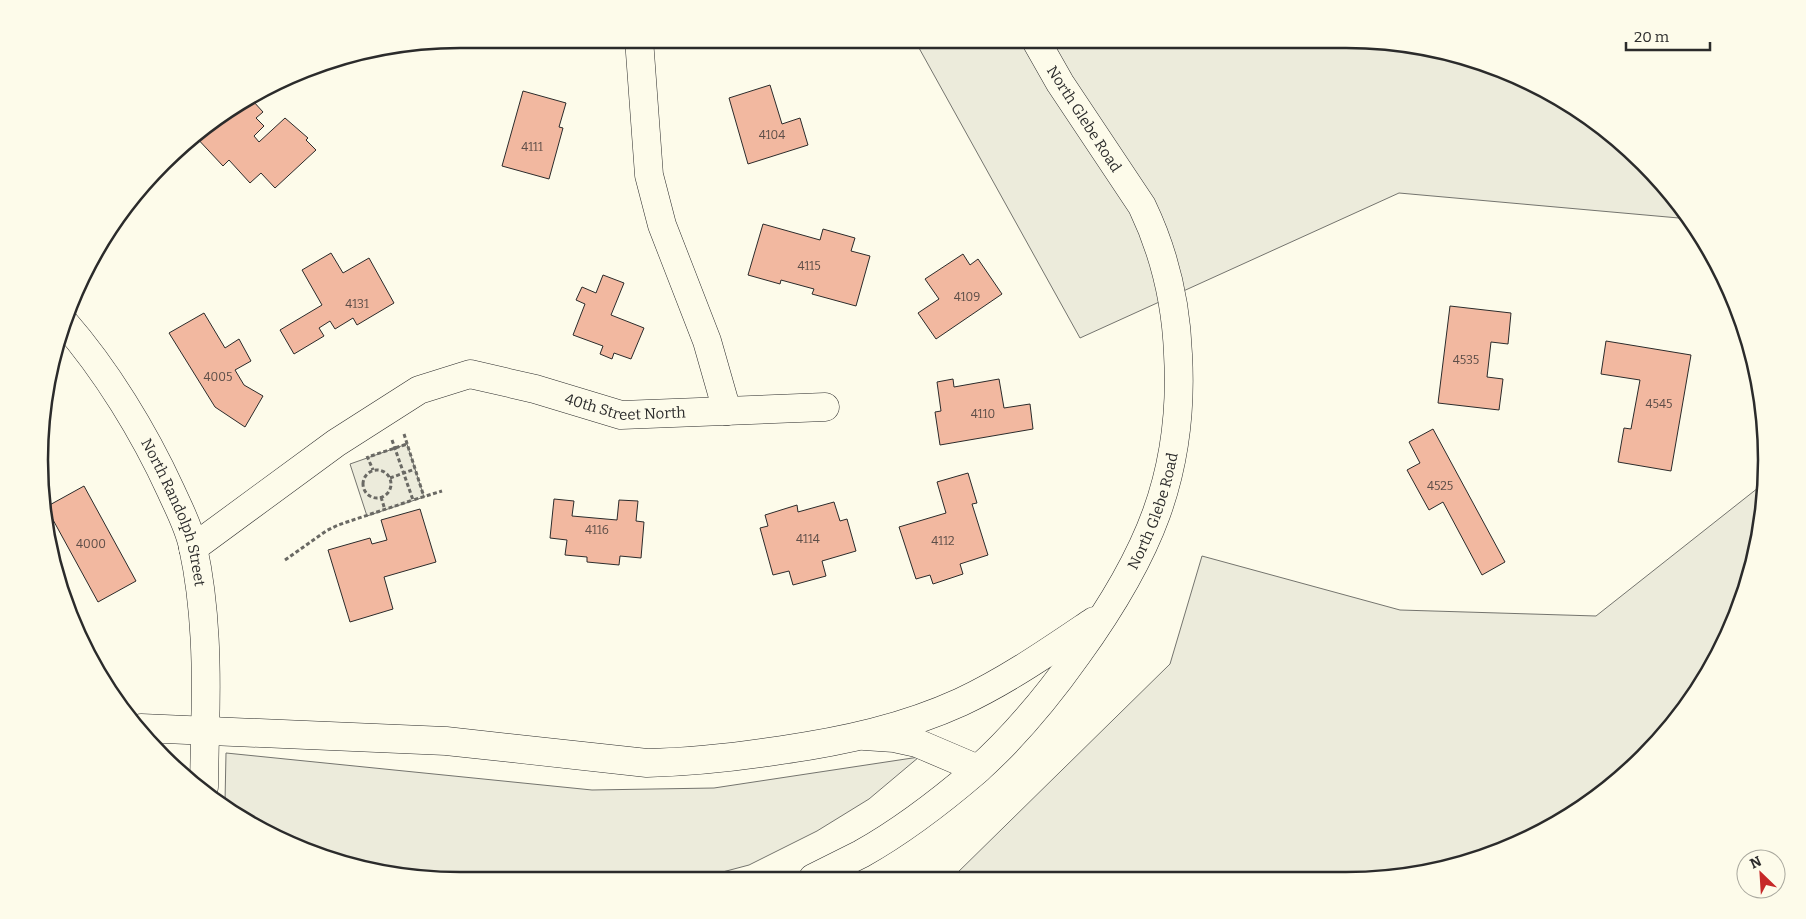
<svg xmlns="http://www.w3.org/2000/svg" width="1806" height="919" viewBox="0 0 1806 919" font-family="Bitter,serif">
	<style>
		.green { fill: #ecebdb; stroke: #74746e }
		.building { fill: #f2b8a0; stroke: #2b2b2b }
		.lines { fill: none; stroke-linecap: round; stroke-linejoin: round }
		.minor-casing { stroke: #2b2b2b; stroke-width: 29 }
		.major-casing { stroke: #2b2b2b; stroke-width: 29 }
		.path { stroke: #6a6964; stroke-width: 3; stroke-dasharray: 4 2.5; stroke-linecap: butt }
		.minor { stroke: #fdfbea; stroke-width: 28 }
		.major { stroke: #fdfbea; stroke-width: 28 }
		.labels { text-anchor: middle; dominant-baseline: central; stroke-width: 4; stroke-linejoin: round; paint-order: stroke }
		.number-label { font-size: 12px; fill: #5d4e48 }
		.street-label { font-size: 15px; fill: #2b2b2b; stroke: #fdfbea }
		.rim { fill: none; stroke: #2b2b2b; stroke-width: 2.5 }
	</style>
	<rect width="100%" height="100%" fill="#fdfbea"/>
	<path class="green" d="M 914,39 L 1374,40 L 1455,53 L 1532,82 L 1602,126 L 1663,182 L 1690,219 L 1399,193 L 1080,338 Z
		M 407,444 L 424,497 L 367,516 L 350,464 Z
		M 1766,474 L 1766,487 L 1753,568 L 1724,645 L 1663,737 L 1602,793 L 1507,848 L 1402,877 L 952,878 L 1170,664 L 1202,556 L 1400,610 L 1596,616 L 1763,484 Z
		M 226,753 L 592,790 L 714,788 L 919,757 L 869,799 L 817,831 L 749,865 L 696,879 L 432,879 L 351,866 L 274,837 L 225,802 Z"/>
	<path class="building" d="M 770,85 L 782,124 L 800,118 L 808,145 L 748,164 L 729,98 Z
		M 523,91 L 566,103 L 559,127 L 563,128 L 549,179 L 502,166 Z
		M 253,101 L 263,112 L 256,118 L 264,126 L 254,136 L 259,142 L 285,118 L 308,138 L 306,140 L 316,150 L 275,188 L 261,173 L 250,183 L 229,160 L 223,166 L 194,135 L 203,126 L 246,103 L 248,105 Z
		M 763,224 L 820,240 L 823,229 L 855,238 L 851,251 L 870,256 L 856,306 L 812,294 L 814,289 L 781,280 L 780,284 L 748,275 Z
		M 331,253 L 343,273 L 369,258 L 394,303 L 357,325 L 353,318 L 335,329 L 330,321 L 319,328 L 324,336 L 294,354 L 280,330 L 322,305 L 302,270 Z
		M 963,254 L 970,265 L 978,259 L 1002,294 L 936,339 L 918,313 L 939,299 L 925,279 Z
		M 603,275 L 624,283 L 611,315 L 644,328 L 631,359 L 614,353 L 612,359 L 600,354 L 603,346 L 573,335 L 585,304 L 576,300 L 582,287 L 596,293 Z
		M 1450,306 L 1511,313 L 1508,344 L 1491,342 L 1487,377 L 1503,379 L 1499,410 L 1438,403 Z
		M 204,313 L 225,348 L 239,339 L 251,361 L 235,370 L 244,385 L 263,396 L 245,427 L 215,407 L 169,333 Z
		M 1606,341 L 1691,355 L 1671,471 L 1618,462 L 1624,428 L 1631,429 L 1640,380 L 1601,374 Z
		M 953,379 L 954,387 L 999,379 L 1004,408 L 1030,404 L 1033,429 L 940,445 L 935,412 L 941,411 L 937,382 Z
		M 1433,429 L 1505,562 L 1482,575 L 1443,502 L 1429,510 L 1407,470 L 1420,463 L 1409,442 Z
		M 968,473 L 977,503 L 972,504 L 988,555 L 960,564 L 963,574 L 933,584 L 930,575 L 916,579 L 899,527 L 946,513 L 937,482 Z
		M 84,486 L 136,581 L 98,602 L 46,507 Z
		M 554,499 L 574,501 L 572,516 L 617,520 L 619,500 L 638,501 L 636,521 L 644,522 L 641,558 L 620,556 L 619,565 L 587,562 L 587,557 L 565,555 L 567,540 L 550,538 Z
		M 834,502 L 840,521 L 847,519 L 856,551 L 822,561 L 826,576 L 793,585 L 789,571 L 773,575 L 760,528 L 768,526 L 765,515 L 797,505 L 798,512 Z
		M 420,509 L 436,562 L 384,577 L 393,609 L 350,622 L 328,550 L 370,538 L 372,544 L 387,540 L 381,520 Z"/>
	<g class="lines">
		<g class="minor-casing">
			<g id="minor">
				<path d="M 639,39 L 649,175 L 662,225 L 707,341 L 727,411"/>
				<path id="s1" d="M 64,322 C 106,370 144,432 171,491 C 179,509 189,527 193,547 C 206,607 207,670 205,732"/>
				<path id="s2" d="M 193,548 L 336,443 L 419,390 L 470,374 L 535,389 L 621,415 L 825,407"/>
				<path d="M 864,736 L 894,738 L 917,743 L 978,769"/>
			</g>
		</g>
		<g class="major-casing">
			<g id="major">
				<path d="M 141,728 L 446,741 L 647,763 C 692,762 737,757 782,750 C 844,741 904,728 961,702 C 1008,680 1051,650 1094,621"/>
				<path d="M 204,787 L 205,732"/>
				<path id="s3" d="M 813,878 C 829,870 845,862 861,854 C 902,831 941,801 976,771 C 1014,737 1048,696 1077,655 C 1147,558 1185,475 1178,354 C 1176,301 1165,254 1142,206 L 1060,83 L 1035,39"/>
			</g>
		</g>
		<path class="path" d="M 404,434 L 424,497
			M 392,440 L 413,500 L 442,491
			M 367,456 L 373,470
			M 371,456 L 407,444
			M363 484a14 14 0 1 1 28 0a14 14 0 1 1-28 0Z
			M 390,478 L 415,469
			M 381,497 L 385,510
			M 285,560 L 326,531 L 338,525 L 413,500"/>
		<use href="#minor" class="minor"/>
		<use href="#major" class="major"/>
	</g>
	<g class="labels">
		<g class="number-label">
			<text x="772" y="135">4104</text>
			<text x="532" y="147">4111</text>
			<text x="809" y="266">4115</text>
			<text x="967" y="297">4109</text>
			<text x="357" y="304">4131</text>
			<text x="1466" y="360">4535</text>
			<text x="218" y="377">4005</text>
			<text x="1659" y="404">4545</text>
			<text x="983" y="414">4110</text>
			<text x="1440" y="486">4525</text>
			<text x="597" y="530">4116</text>
			<text x="808" y="539">4114</text>
			<text x="943" y="541">4112</text>
			<text x="91" y="544">4000</text>
		</g>
		<g class="street-label">
			<text transform="translate(1084 119) rotate(57)">North Glebe Road</text>
			<text stroke="none"><textPath href="#s2" startOffset="489">40th Street North</textPath></text>
			<text stroke="none"><textPath href="#s3" startOffset="514">North Glebe Road</textPath></text>
			<text stroke="none"><textPath href="#s1" startOffset="222">North Randolph Street</textPath></text>
		</g>
	</g>
	<path d="M0 0H1806V919H0ZM460 48H1346A412 412 0 0 1 1758 460V460A412 412 0 0 1 1346 872H460A412 412 0 0 1 48 460V460A412 412 0 0 1 460 48Z" fill="#fdfbea" fill-rule="evenodd"/>
	<path class="rim" d="M460 48H1346A412 412 0 0 1 1758 460V460A412 412 0 0 1 1346 872H460A412 412 0 0 1 48 460V460A412 412 0 0 1 460 48Z"/>
	<g transform="translate(1761 874) rotate(335)"><circle r="24" fill="#fdfbea" stroke="#a9a89e"/>
	<path d="M0-4L9 19L0 12L-9 19Z" fill="#c62828"/>
	<text y="-8" font-size="14" font-weight="bold" text-anchor="middle" fill="#2b2b2b">N</text>
	</g>
	<path d="M1626 42v8h84v-8" fill="none" stroke="#2b2b2b" stroke-width="2.5"/>
	<text x="1634" y="42" font-size="15" fill="#2b2b2b" stroke="#fdfbea" stroke-width="4" paint-order="stroke">20 m</text>
</svg>
